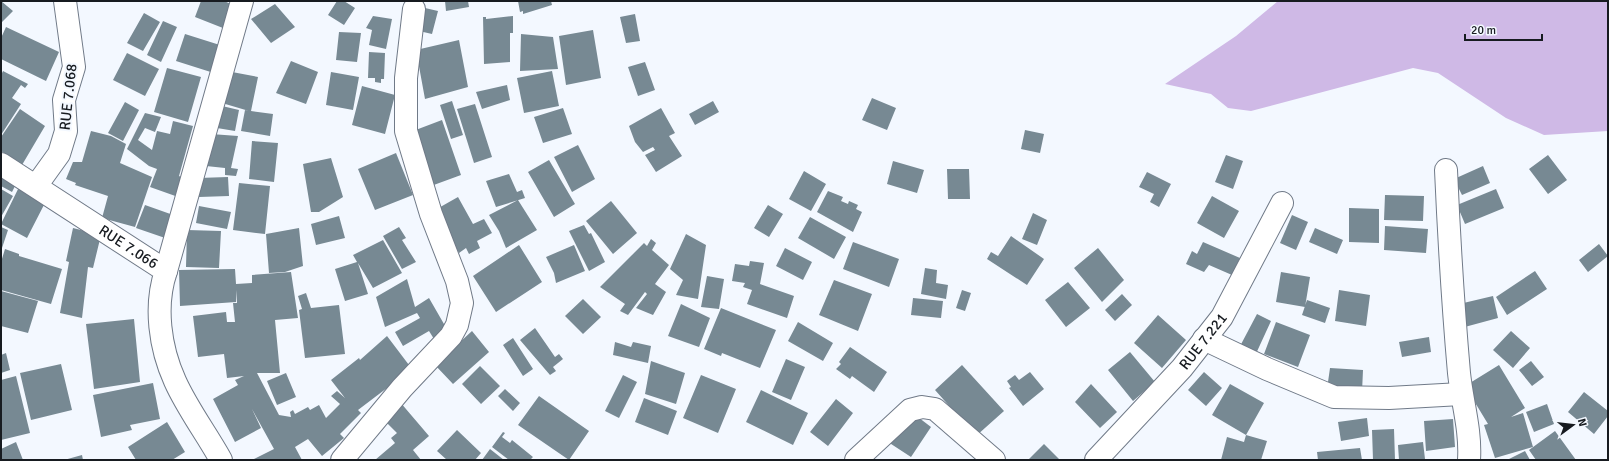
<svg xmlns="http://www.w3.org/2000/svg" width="1609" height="461" viewBox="0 0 1609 461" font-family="Signika,sans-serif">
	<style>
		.green { fill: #cfb9e6 }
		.building { fill: #778993 }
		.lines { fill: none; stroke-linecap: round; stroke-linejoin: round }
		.minor-casing { stroke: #707a88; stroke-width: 24 }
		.minor { stroke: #fff; stroke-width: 22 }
		.labels { text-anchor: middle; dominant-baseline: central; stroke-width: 4; stroke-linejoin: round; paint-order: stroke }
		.street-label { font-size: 15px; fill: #171b20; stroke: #f3f8ff }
	</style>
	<rect width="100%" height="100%" fill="#f3f8ff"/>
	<path class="green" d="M 1278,1 L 1608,1 L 1608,131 L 1544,135 L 1506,118 L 1438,73 L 1413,68 L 1251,111 L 1228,108 L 1211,94 L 1165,84 L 1236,36 Z"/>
	<path class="building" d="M 1,1 L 13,11 L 1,23 Z
		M 201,1 L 224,1 L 238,7 L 228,30 L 195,17 Z
		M 337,1 L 344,1 L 355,8 L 344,25 L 328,15 Z
		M 445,1 L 468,1 L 469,7 L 446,11 Z
		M 518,1 L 551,1 L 552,5 L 523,14 L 523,11 L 520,12 Z
		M 275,4 L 295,27 L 271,43 L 251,19 Z
		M 425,8 L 438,11 L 432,34 L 419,31 Z
		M 144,13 L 160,22 L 143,51 L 127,43 Z
		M 635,14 L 640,41 L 626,43 L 620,17 Z
		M 373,16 L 392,19 L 386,49 L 369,45 L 372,30 L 366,28 Z
		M 513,16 L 513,33 L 510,33 L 510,62 L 484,64 L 483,17 L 486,17 L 486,19 Z
		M 163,21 L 177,27 L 161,62 L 147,55 Z
		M 6,27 L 59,52 L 46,81 L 1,59 L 1,38 Z
		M 593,30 L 601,78 L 566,85 L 559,36 Z
		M 339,32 L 361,33 L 357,62 L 336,60 Z
		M 185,34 L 223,46 L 217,74 L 176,61 Z
		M 521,34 L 553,37 L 558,69 L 520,71 Z
		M 459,40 L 468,87 L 425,99 L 416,50 Z
		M 369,52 L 385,53 L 384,79 L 381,79 L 381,83 L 375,82 L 375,78 L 368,78 Z
		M 127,53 L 159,69 L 145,96 L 113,80 Z
		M 291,61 L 318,72 L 306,104 L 276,93 Z
		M 645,62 L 655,90 L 638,96 L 628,67 Z
		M 167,68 L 201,77 L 188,122 L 154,112 Z
		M 3,71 L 28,84 L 25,88 L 21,85 L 12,98 L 21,104 L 1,135 L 1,75 Z
		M 552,71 L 559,106 L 524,113 L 517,78 Z
		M 232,72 L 258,77 L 251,111 L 273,114 L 270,136 L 241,131 L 245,110 L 249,111 L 222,103 Z
		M 331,72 L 359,77 L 353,110 L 326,105 Z
		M 507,85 L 510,100 L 482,109 L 476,92 Z
		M 362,86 L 395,95 L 385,134 L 352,125 Z
		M 872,98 L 896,108 L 887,130 L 862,120 Z
		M 452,101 L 463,135 L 451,139 L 440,105 Z
		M 713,101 L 719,112 L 695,125 L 689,114 Z
		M 125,102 L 139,110 L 123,141 L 108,133 Z
		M 475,104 L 492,157 L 474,163 L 457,109 Z
		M 222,106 L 239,110 L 235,131 L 217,128 Z
		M 563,108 L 572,134 L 543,143 L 534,117 Z
		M 661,108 L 675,133 L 669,136 L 682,156 L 656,172 L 645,155 L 655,150 L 653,147 L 643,152 L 635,142 L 629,126 Z
		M 20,109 L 45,126 L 22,165 L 1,151 L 1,137 Z
		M 145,113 L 161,117 L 155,132 L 145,128 L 138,140 L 152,150 L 157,131 L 170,134 L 173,121 L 193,126 L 179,176 L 187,180 L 181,198 L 150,187 L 157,169 L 149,166 L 127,149 Z
		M 442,120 L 461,175 L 431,186 L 413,131 Z
		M 1025,130 L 1044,134 L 1040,153 L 1021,149 Z
		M 91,131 L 111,136 L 126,144 L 120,163 L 152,177 L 135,227 L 102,218 L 108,196 L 75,185 L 76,183 L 66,179 L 73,162 L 82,162 Z
		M 211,134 L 238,136 L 231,168 L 238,169 L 236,176 L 225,175 L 225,168 L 206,166 Z
		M 252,141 L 278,143 L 274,182 L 249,179 Z
		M 578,145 L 595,179 L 572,192 L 554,157 Z
		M 396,153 L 413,195 L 375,210 L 358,169 Z
		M 1226,155 L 1243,161 L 1233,189 L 1215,182 Z
		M 1548,155 L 1567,180 L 1548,194 L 1529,169 Z
		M 331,158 L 343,197 L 319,212 L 311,212 L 303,164 Z
		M 549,160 L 575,204 L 554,217 L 528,172 Z
		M 893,161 L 924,170 L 917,193 L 887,184 Z
		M 1483,166 L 1490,183 L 1462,195 L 1454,179 Z
		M 947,169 L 969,169 L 970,199 L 948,199 Z
		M 804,171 L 826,184 L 811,211 L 789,199 Z
		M 1147,172 L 1171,184 L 1159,207 L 1150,202 L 1154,194 L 1139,187 Z
		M 1,174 L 17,182 L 12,192 L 1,186 Z
		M 509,174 L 517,192 L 522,190 L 525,198 L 496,207 L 486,181 Z
		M 228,177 L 229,196 L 199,197 L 198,178 Z
		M 239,183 L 270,186 L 265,234 L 233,230 Z
		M 20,185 L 47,199 L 27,238 L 1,224 Z
		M 1,189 L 13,196 L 1,217 Z
		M 1496,189 L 1504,208 L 1465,224 L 1457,205 Z
		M 828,191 L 843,197 L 841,201 L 848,204 L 849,201 L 858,205 L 856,209 L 862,212 L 853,232 L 817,212 Z
		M 1385,195 L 1424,196 L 1423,221 L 1384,220 Z
		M 1212,196 L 1239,211 L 1224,238 L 1197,223 Z
		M 458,197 L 473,224 L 484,219 L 492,233 L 477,241 L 480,248 L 469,254 L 466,248 L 459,253 L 435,210 Z
		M 518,200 L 537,230 L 506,248 L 499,231 L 489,215 Z
		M 611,201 L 637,233 L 613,254 L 586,221 Z
		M 145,205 L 176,216 L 168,239 L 136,228 Z
		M 768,205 L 783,214 L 769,237 L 754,228 Z
		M 199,206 L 231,212 L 227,229 L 196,223 Z
		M 1349,208 L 1379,209 L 1379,243 L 1349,242 Z
		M 1033,213 L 1047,220 L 1037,245 L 1022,239 Z
		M 1292,215 L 1308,222 L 1296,250 L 1280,243 Z
		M 339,216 L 345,238 L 316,245 L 311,224 Z
		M 810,217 L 846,237 L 834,259 L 798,238 Z
		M 584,225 L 589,234 L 591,233 L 605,262 L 589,271 L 569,231 Z
		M 1385,226 L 1428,229 L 1426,253 L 1384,250 Z
		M 1,227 L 8,230 L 1,251 Z
		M 399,227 L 406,238 L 402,240 L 416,262 L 402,269 L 383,236 Z
		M 73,228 L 101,235 L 93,268 L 88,267 L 82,318 L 60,313 L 69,262 L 66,261 Z
		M 299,228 L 303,266 L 285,272 L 269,273 L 266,234 Z
		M 1315,228 L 1343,240 L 1337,254 L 1309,242 Z
		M 187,230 L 221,231 L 219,268 L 186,267 Z
		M 686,234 L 706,245 L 698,299 L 676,295 L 683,280 L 670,269 Z
		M 1011,236 L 1044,259 L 1027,285 L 987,259 L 991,252 L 998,256 Z
		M 651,239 L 656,243 L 652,250 L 669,265 L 655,284 L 666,292 L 653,315 L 636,308 L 647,294 L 645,292 L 628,315 L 620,311 L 625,304 L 600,287 L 644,243 L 647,246 Z
		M 383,240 L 402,273 L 373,288 L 358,263 L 368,294 L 345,301 L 335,269 L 357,262 L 353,255 Z
		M 853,242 L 899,259 L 889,287 L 843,269 Z
		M 1203,242 L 1240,258 L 1232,275 L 1209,265 L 1204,272 L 1186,264 L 1192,251 L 1197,254 Z
		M 1599,244 L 1608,256 L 1588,272 L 1579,260 Z
		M 519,245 L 542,282 L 496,312 L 473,276 Z
		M 574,245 L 585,271 L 556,283 L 554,273 L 546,257 Z
		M 785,248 L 812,262 L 803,280 L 776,266 Z
		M 1098,248 L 1124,280 L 1102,302 L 1074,268 Z
		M 5,249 L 19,254 L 19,256 L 62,269 L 51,304 L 1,290 L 1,262 Z
		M 750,261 L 764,263 L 760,284 L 794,296 L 787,318 L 747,304 L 752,290 L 743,287 L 745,283 L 732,281 L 735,264 L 749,266 Z
		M 925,268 L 937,270 L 936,283 L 948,285 L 946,299 L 921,294 Z
		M 235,269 L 236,284 L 252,283 L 252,275 L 291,272 L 298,318 L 275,320 L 280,373 L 257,373 L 279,415 L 291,417 L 290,412 L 293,410 L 295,414 L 308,407 L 310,410 L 319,405 L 326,418 L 340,404 L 331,396 L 337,391 L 345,398 L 331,380 L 359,358 L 360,360 L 387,336 L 412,369 L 358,410 L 361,413 L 340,434 L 344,438 L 322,456 L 308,439 L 295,447 L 302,460 L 252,460 L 274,449 L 252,409 L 261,428 L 235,442 L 213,399 L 238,385 L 235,380 L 244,376 L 227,378 L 224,354 L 198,357 L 193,316 L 226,312 L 227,322 L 235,322 L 233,303 L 237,303 L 236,290 L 236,302 L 180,306 L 179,270 Z
		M 1535,271 L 1547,289 L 1507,315 L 1496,297 Z
		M 1281,272 L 1310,277 L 1305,307 L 1276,302 Z
		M 707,276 L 724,279 L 719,309 L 701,307 Z
		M 407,279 L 415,307 L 429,298 L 448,331 L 434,339 L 429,331 L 403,346 L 395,332 L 420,318 L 417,313 L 385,327 L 376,297 Z
		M 834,280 L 872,294 L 858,331 L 819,315 Z
		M 1068,282 L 1090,308 L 1066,327 L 1045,300 Z
		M 962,290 L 971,293 L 965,311 L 956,308 Z
		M 1339,290 L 1370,295 L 1366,326 L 1335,321 Z
		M 1,291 L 38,301 L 28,333 L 1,326 Z
		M 306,293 L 311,308 L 339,305 L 345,354 L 305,358 L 299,310 L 302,309 L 298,296 Z
		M 1122,294 L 1132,305 L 1115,321 L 1105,310 Z
		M 1493,296 L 1498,318 L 1461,328 L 1455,305 Z
		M 913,298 L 943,301 L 941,318 L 911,315 Z
		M 583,299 L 601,317 L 583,334 L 565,316 Z
		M 1307,300 L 1330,308 L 1325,323 L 1302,315 Z
		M 681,304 L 710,318 L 699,347 L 668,336 Z
		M 721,308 L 776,330 L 760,368 L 722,353 L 721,356 L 704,349 Z
		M 1257,314 L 1271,321 L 1254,358 L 1238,350 Z
		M 1158,315 L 1186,340 L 1162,368 L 1134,343 Z
		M 134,319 L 140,382 L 94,389 L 86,324 Z
		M 798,322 L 833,343 L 823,361 L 788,341 Z
		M 1276,322 L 1310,335 L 1298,367 L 1264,354 Z
		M 535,328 L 555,357 L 559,354 L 563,359 L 553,367 L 556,371 L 550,375 L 520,340 Z
		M 472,331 L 489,352 L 453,384 L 435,365 Z
		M 1511,331 L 1530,348 L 1513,368 L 1493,350 Z
		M 1429,337 L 1431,352 L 1402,357 L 1399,342 Z
		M 513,338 L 533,369 L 523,376 L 503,345 Z
		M 615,342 L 631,347 L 633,342 L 651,346 L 648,363 L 613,355 Z
		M 850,347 L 887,372 L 874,392 L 852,376 L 850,379 L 836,369 L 841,364 L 839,362 Z
		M 1130,352 L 1155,382 L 1133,401 L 1108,370 Z
		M 6,353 L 10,370 L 1,373 L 1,355 Z
		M 786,359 L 805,367 L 791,400 L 772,392 Z
		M 651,361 L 685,373 L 676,404 L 645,394 Z
		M 1531,361 L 1544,377 L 1532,386 L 1519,370 Z
		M 61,364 L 72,410 L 31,420 L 20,373 Z
		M 962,365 L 1004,411 L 976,436 L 935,390 Z
		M 1499,365 L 1525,408 L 1511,417 L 1523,413 L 1533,447 L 1495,458 L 1484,425 L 1488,424 L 1465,386 Z
		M 480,366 L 500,386 L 481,404 L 462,384 Z
		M 1330,368 L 1363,370 L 1362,392 L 1327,389 Z
		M 1030,372 L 1044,389 L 1023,406 L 1009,388 L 1011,387 L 1007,381 L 1015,375 L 1019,380 Z
		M 1204,372 L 1222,388 L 1206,406 L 1188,390 Z
		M 286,373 L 296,397 L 277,405 L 267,381 Z
		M 623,375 L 637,382 L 619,418 L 605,411 Z
		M 701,375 L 736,389 L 718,433 L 683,418 Z
		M 16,376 L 30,433 L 1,440 L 1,380 Z
		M 153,383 L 160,419 L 130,425 L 132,430 L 101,437 L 93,395 Z
		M 1091,384 L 1117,412 L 1100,428 L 1075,402 Z
		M 1230,384 L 1264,403 L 1246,435 L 1267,441 L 1261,460 L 1221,460 L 1227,437 L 1244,442 L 1246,435 L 1212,415 Z
		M 505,389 L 520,403 L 513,411 L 498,396 Z
		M 761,390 L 808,413 L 793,445 L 746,422 Z
		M 1584,392 L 1608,411 L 1608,416 L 1594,434 L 1568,412 Z
		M 539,396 L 589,431 L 569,460 L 518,425 Z
		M 644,398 L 677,411 L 668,435 L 635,422 Z
		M 836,399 L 853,413 L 828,446 L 810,432 Z
		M 400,402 L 429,436 L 413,450 L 421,460 L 375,460 L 395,443 L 391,438 L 397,433 L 382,418 Z
		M 1547,404 L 1554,424 L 1534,432 L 1526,412 Z
		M 910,411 L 931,427 L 911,457 L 888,442 Z
		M 1367,418 L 1369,436 L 1341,441 L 1338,422 Z
		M 1453,419 L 1455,447 L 1426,451 L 1424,421 Z
		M 167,422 L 185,452 L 172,460 L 136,460 L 128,447 Z
		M 1394,429 L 1395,460 L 1373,460 L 1372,430 Z
		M 457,430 L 481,453 L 475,460 L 447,460 L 437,451 Z
		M 1555,431 L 1576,460 L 1536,460 L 1529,450 Z
		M 503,432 L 505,433 L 502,437 L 510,443 L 512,440 L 533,457 L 530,460 L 509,460 L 492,447 Z
		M 16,442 L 23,460 L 1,460 L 1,449 Z
		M 1423,442 L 1425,459 L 1399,460 L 1398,445 Z
		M 1044,444 L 1060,460 L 1028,460 Z
		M 1360,448 L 1362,460 L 1318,460 L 1317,452 Z
		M 490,449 L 504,460 L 482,460 Z
		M 1525,451 L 1530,460 L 1507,460 Z
		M 82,455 L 83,460 L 64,460 Z"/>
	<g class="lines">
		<g class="minor-casing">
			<g id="minor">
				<path id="s1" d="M 1,164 L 166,271 C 154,306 160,348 175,381 C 187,408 206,433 221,460"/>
				<path d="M 1446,170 C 1449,238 1453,305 1459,373 C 1462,402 1471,430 1469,460"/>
				<path d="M 36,186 L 59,154 L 66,131 L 64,100 L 74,67 L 65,1"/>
				<path d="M 166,271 L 242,1"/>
				<path d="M 1204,339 L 1267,369 L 1334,397 L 1389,398 L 1461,394"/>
				<path d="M 342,460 L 402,388 L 451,336 L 457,325 L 462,303 L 457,281 L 431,214 L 406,131 L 406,78 L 414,9"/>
				<path d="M 856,460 L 910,410 L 922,407 L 935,409 L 994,460"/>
				<path id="s2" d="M 1096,460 L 1182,368 L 1222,317 L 1282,203"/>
			</g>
		</g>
		<use href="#minor" class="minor"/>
	</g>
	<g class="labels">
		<g class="street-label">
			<text transform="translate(68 97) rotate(-84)">RUE 7.068</text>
			<text stroke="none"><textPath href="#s1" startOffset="152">RUE 7.066</textPath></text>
			<text stroke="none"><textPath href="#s2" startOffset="160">RUE 7.221</textPath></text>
		</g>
	</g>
	<rect width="1609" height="461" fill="none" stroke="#171b20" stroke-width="4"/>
	<g transform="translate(1573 425) rotate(75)" stroke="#f3f8ff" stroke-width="3" paint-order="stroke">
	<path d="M0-3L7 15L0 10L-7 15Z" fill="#171b20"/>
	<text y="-6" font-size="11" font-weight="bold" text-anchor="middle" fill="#171b20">N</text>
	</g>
	<path d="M1465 34v6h77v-6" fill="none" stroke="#171b20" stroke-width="2"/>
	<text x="1471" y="34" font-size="12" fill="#171b20" stroke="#f3f8ff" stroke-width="3" paint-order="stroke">20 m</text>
</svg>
